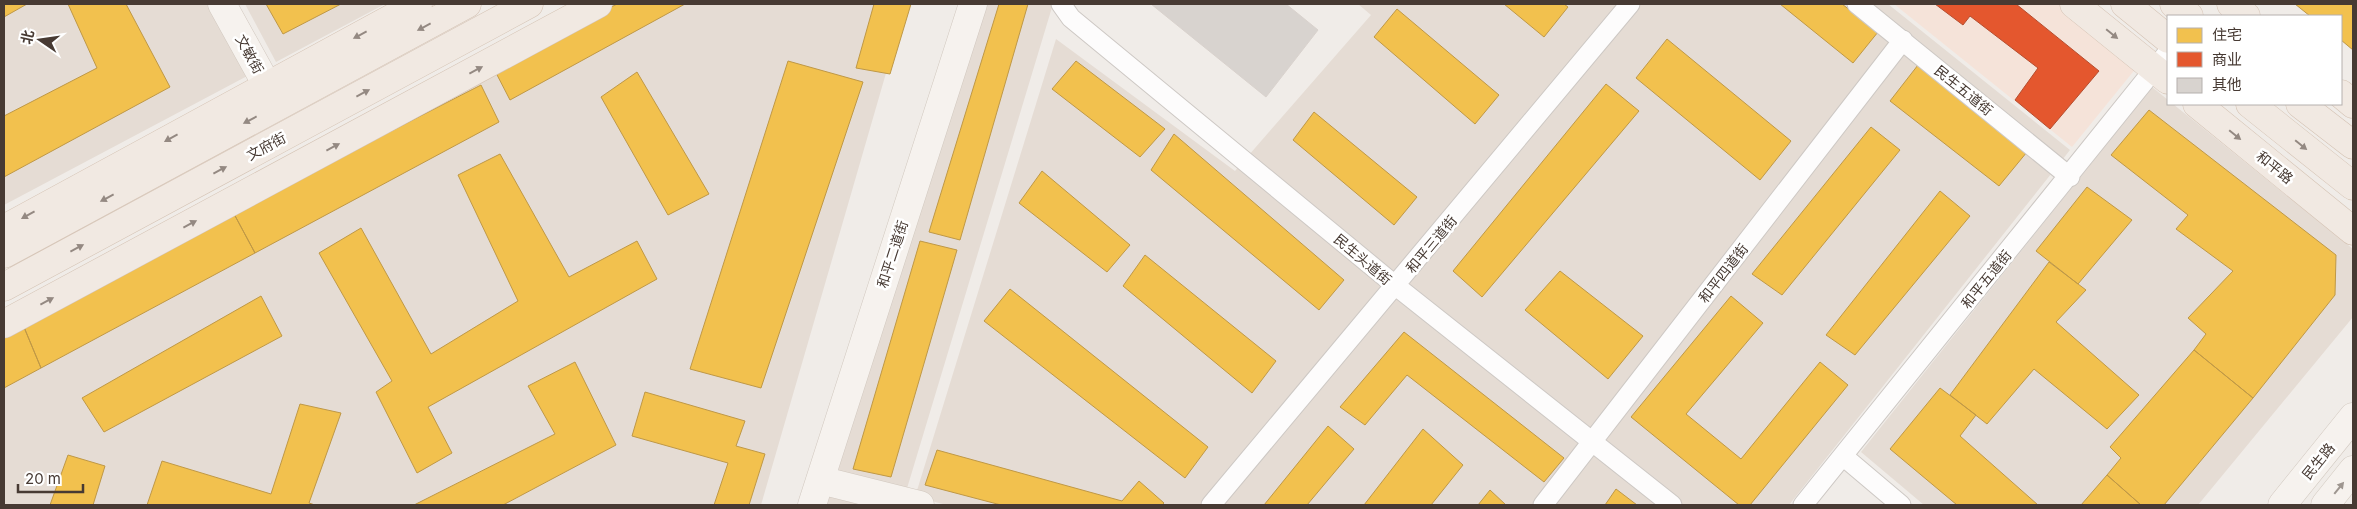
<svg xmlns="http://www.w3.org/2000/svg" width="2357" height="509" viewBox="0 0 2357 509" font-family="Inter,'Noto Sans SC',sans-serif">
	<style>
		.residential { fill: #e5dcd4 }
		.commercial { fill: #f5e3d9 }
		.homes { fill: #f2c14e; stroke: #bf9846 }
		.shops { fill: #e4572e; stroke: #b54e30 }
		.building { fill: #d8d3cf; stroke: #d9d2cd }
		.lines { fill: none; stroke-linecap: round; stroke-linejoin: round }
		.street-casing { stroke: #cdc8c4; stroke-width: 21 }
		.secondary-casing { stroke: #d1c8bf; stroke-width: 29 }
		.primary-casing { stroke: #d4c2b3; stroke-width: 29 }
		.street { stroke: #fdfcfc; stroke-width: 19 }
		.secondary { stroke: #f6f2ee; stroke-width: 28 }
		.primary { stroke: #f1e9e2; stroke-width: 28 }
		.oneway { fill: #948982 }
		.oneway2 { fill: #9e9690 }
		.labels { text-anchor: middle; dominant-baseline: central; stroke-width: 5; stroke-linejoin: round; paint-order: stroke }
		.street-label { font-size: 14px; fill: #473a33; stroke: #fff }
	</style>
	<rect width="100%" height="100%" fill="#f0ece8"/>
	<path class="residential" d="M 4,4 L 211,4 L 251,74 L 4,205 Z
		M 245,4 L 385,4 L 276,62 Z
		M 590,4 L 906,4 L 761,505 L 4,505 L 4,320 Z
		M 975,4 L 1053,4 L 902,505 L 824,505 Z
		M 1358,4 L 1888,4 L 2070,150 L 1789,505 L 947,505 L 915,497 L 1056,39 L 1235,171 L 1371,15 Z
		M 2152,87 L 2168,100 L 2168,104 L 2173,104 L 2353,249 L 2353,317 L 2198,505 L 1924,505 L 1861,452 Z"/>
	<path class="commercial" d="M 1894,4 L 2059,4 L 2137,67 L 2072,147 Z"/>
	<path class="homes" d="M 4,4 L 27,4 L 4,17 Z
		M 68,4 L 126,4 L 170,87 L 4,177 L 4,116 L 97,68 Z
		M 266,4 L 341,4 L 283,34 Z
		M 617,4 L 685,4 L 510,100 L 494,69 Z
		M 874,4 L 911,4 L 890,74 L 856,68 Z
		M 999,4 L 1028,4 L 960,240 L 929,232 Z
		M 1504,4 L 1564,4 L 1568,7 L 1544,37 Z
		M 1780,4 L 1842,4 L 1878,32 L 1853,63 Z
		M 2295,4 L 2353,4 L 2353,50 L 2341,40 L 2341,16 L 2310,16 Z
		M 1397,9 L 1499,95 L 1475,124 L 1374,37 Z
		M 1667,39 L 1791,141 L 1760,180 L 1636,78 Z
		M 788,61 L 863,82 L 761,388 L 690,369 Z
		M 1076,61 L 1165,129 L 1140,157 L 1052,89 Z
		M 1918,65 L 2027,152 L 1999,186 L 1890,101 Z
		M 637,72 L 709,194 L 668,215 L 601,97 Z
		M 1606,84 L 1639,111 L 1482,297 L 1453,271 Z
		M 481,85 L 499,122 L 255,253 L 233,212 Z
		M 2149,110 L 2336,255 L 2335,295 L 2253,398 L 2194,350 L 2206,334 L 2188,318 L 2233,271 L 2176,229 L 2188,215 L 2111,155 Z
		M 1314,112 L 1417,197 L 1394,225 L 1293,140 Z
		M 1871,127 L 1900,150 L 1782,295 L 1752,274 Z
		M 1174,134 L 1344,280 L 1319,310 L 1151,170 Z
		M 500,154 L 569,277 L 637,241 L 657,279 L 428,407 L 452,453 L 417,473 L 376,392 L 392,381 L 319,253 L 361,228 L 431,354 L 518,301 L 458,175 Z
		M 1042,171 L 1130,245 L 1107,272 L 1019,203 Z
		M 2087,187 L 2132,220 L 2078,284 L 2036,251 Z
		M 1940,191 L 1970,216 L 1855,355 L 1826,335 Z
		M 233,212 L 255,253 L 41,368 L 21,320 Z
		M 920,241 L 957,250 L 891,477 L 853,469 Z
		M 1145,255 L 1276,361 L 1252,393 L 1123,286 Z
		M 2049,262 L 2086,290 L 2056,322 L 2139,395 L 2107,429 L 2034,369 L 1987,424 L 1950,395 Z
		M 1560,271 L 1643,336 L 1608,379 L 1525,310 Z
		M 1010,289 L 1208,447 L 1185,478 L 984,321 Z
		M 261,296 L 282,336 L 104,432 L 82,398 Z
		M 1731,296 L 1763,323 L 1686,414 L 1741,459 L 1820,362 L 1848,385 L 1750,505 L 1739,505 L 1631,417 Z
		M 21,320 L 41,368 L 4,388 L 4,329 Z
		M 1404,332 L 1564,458 L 1544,482 L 1407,375 L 1365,425 L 1340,407 Z
		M 2194,350 L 2253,398 L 2164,505 L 2141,505 L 2107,475 L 2121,458 L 2110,447 Z
		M 575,362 L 616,445 L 503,505 L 414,505 L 555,434 L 528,386 Z
		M 1940,388 L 1976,415 L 1960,436 L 2038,505 L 1957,505 L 1890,449 Z
		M 645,392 L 745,421 L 736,446 L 765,454 L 749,505 L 714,505 L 728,463 L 632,436 Z
		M 300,404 L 341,413 L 309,503 L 315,505 L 147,505 L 162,461 L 271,494 Z
		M 1328,426 L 1354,449 L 1307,505 L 1264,505 Z
		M 1423,429 L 1463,465 L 1431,505 L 1364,505 Z
		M 937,450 L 1122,501 L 1139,481 L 1164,503 L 1162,505 L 1001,505 L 925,485 Z
		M 68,455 L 105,466 L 93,505 L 50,505 Z
		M 2107,475 L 2141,505 L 2081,505 Z
		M 1616,489 L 1637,505 L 1605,505 Z
		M 1490,490 L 1506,505 L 1478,505 Z"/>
	<path class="shops" d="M 1935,4 L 2016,4 L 2099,71 L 2050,129 L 2015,100 L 2038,68 L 1970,16 L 1963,25 Z"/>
	<path class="building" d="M 1151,4 L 1286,4 L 1318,30 L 1266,97 Z"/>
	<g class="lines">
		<g class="street-casing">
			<path id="street" d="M 1061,4 L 1071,18 L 1396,286 L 1672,505
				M 1857,4 L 2070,177
				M 1843,456 L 1901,505
				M 1211,505 L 1630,4
				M 1543,505 L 1903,40
				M 1803,505 L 2168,52"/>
		</g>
		<g class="secondary-casing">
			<path id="secondary" d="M 222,4 L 278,105
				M 820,480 L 920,505
				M 812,505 L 973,4
				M 2282,505 L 2353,417
				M 2325,505 L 2353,470"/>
		</g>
		<g class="primary-casing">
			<path id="primary" d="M 2074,4 L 2168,80
				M 2125,4 L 2168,39
				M 2174,4 L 2189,16
				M 2231,4 L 2246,16
				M 2341,94 L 2353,104
				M 2197,104 L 2353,231
				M 2250,104 L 2353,186
				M 2300,104 L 2353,145
				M 4,229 L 418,4
				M 4,254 L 467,4
				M 4,287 L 529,4
				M 4,324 L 598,4"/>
		</g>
		<use href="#street" class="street"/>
		<use href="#secondary" class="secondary"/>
		<use href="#primary" class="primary"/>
	</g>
	<defs><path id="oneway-solid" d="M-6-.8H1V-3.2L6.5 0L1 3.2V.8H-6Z" transform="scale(1.25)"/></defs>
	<g class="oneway">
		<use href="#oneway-solid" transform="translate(424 27) rotate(152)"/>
		<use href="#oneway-solid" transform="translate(2112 34) rotate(39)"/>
		<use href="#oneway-solid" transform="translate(360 35) rotate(152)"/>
		<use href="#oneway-solid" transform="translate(476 70) rotate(-28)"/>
		<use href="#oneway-solid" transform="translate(363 93) rotate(-28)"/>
		<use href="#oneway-solid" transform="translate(250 120) rotate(152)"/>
		<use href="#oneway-solid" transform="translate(2235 135) rotate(39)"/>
		<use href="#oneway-solid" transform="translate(171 138) rotate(151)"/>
		<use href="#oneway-solid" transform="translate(2301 145) rotate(39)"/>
		<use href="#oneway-solid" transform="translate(333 147) rotate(-28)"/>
		<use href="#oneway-solid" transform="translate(220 170) rotate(-28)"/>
		<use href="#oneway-solid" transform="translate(107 198) rotate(152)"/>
		<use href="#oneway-solid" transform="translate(28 215) rotate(151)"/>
		<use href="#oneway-solid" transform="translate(190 224) rotate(-28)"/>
		<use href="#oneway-solid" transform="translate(77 248) rotate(-28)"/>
		<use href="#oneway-solid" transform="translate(47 301) rotate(-28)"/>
	</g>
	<use class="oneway2" href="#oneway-solid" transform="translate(2339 488) rotate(-51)"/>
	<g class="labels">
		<g class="street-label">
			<text transform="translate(250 54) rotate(61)">文敏街</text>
			<text transform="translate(1964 90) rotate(39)">民生五道街</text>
			<text transform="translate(266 146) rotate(-28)">文府街</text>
			<text transform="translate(2275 167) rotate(39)">和平路</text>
			<text transform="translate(1431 244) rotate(-50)">和平三道街</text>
			<text transform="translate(892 254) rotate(-72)">和平二道街</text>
			<text transform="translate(1363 259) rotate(40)">民生头道街</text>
			<text transform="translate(1723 273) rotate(-52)">和平四道街</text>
			<text transform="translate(1986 279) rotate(-51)">和平五道街</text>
			<text transform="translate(2318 461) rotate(-51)">民生路</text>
		</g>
	</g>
	<rect width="2357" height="509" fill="none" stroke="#473a33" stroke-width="10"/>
	<rect x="2167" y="15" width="175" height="90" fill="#ffffff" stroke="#b5b0ad"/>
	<rect x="2177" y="28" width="25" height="15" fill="#f2c14e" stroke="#b5b0ad"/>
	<text x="2212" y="40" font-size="15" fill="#473a33">住宅</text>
	<rect x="2177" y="52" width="25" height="15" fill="#e4572e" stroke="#b5b0ad"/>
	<text x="2212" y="65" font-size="15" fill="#473a33">商业</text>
	<rect x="2177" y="78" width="25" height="15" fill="#d8d3cf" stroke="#b5b0ad"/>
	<text x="2212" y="90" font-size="15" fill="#473a33">其他</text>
	<g transform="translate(40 40) rotate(283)" stroke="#ffffff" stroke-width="4" paint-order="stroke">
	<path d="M0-4L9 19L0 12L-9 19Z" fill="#473a33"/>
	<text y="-8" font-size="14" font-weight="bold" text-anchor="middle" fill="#473a33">北</text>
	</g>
	<path d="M18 484v8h65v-8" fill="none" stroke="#473a33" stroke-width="2.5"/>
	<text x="25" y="484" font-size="15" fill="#473a33" stroke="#ffffff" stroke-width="4" paint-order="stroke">20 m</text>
</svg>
